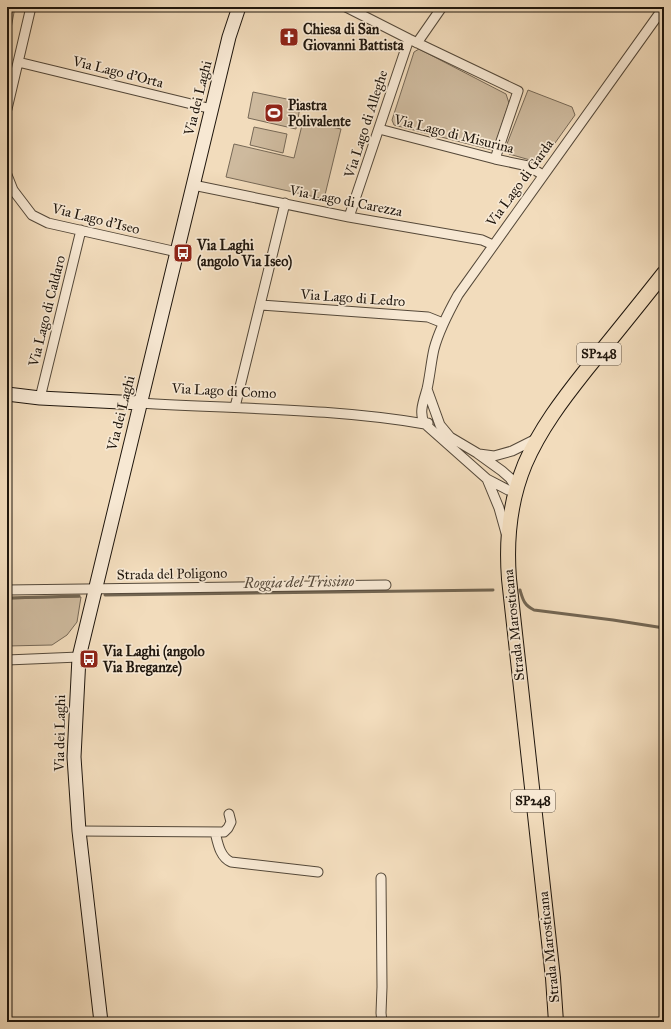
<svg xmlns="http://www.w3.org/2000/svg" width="671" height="1029" viewBox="0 0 671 1029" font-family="'IM FELL Great Primer',serif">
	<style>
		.green { fill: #ceba9e; stroke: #766856 }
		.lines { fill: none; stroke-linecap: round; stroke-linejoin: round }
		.stream { stroke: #726552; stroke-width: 3 }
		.street-casing { stroke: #544839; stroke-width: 11 }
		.secondary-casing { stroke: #1f160d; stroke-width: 15 }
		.primary-casing { stroke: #1f160d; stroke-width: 16 }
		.street { stroke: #f7e8d3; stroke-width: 9 }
		.secondary { stroke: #f7e8d3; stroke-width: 13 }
		.primary { stroke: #f2dcbc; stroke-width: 14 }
		.labels { text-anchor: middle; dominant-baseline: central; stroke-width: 3.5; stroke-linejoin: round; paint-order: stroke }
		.shield { fill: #f7e8d3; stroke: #605548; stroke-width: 1 }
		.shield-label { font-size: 13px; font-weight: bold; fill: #1f160d }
		.poi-label { font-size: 14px; font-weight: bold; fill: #1f160d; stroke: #f7e8d3; text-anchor: start }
		.street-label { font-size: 14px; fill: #1f160d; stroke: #f7e8d3 }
		.water-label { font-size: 15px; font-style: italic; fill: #574a3b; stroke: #f7e8d3 }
	</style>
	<rect width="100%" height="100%" fill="#f2dcbc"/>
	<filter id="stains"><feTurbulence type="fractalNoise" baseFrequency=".005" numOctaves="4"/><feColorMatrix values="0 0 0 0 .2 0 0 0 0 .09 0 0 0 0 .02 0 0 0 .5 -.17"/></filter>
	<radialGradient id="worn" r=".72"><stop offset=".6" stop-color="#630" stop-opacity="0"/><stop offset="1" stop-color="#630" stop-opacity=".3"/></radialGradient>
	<path class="green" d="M 7,7 L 15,7 L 7,50 Z
		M 419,49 L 506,94 L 509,103 L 494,148 L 492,150 L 394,125 L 392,120 L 414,52 Z
		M 528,90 L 572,107 L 575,115 L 545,157 L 537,162 L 509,154 L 505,149 Z
		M 253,92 L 301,102 L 296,129 L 248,118 Z
		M 303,121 L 341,129 L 324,199 L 226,177 L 234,144 L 294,158 Z
		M 254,127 L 287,134 L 283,153 L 250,145 Z
		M 81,597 L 77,622 L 67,635 L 52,645 L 7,646 L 7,599 Z"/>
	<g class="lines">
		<path class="stream" d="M 520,590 C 523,600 524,605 534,610 L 613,620 L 664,628
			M 105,595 L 493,590
			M 7,598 L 79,596"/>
		<g class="street-casing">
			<path id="street" d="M 346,7 L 409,39 L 518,91 L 495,159
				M 417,43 L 442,7
				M 18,62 L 212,109
				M 7,109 L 31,7
				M 379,129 L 495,159 L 528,166 L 543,175
				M 7,175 L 13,190 L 32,215 L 48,223 L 177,252
				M 193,185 L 349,217 L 482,240 L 493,245
				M 349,217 L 409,39
				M 261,305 L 428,317 L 443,323
				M 427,389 L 440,425 L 450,437 L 477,453 L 502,471 L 510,478 L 517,489 L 508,490 L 487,479 L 425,424 C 418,413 424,400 427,389 C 430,376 431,362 434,349 C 439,330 448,313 458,295 L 664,7
				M 40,398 L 81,230
				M 140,403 C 235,409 331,408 425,424 L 428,423
				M 235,407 L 285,203
				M 479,454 L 494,456 L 512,451 L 538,438
				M 487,479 L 499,508 L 506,533
				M 7,590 L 386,585
				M 7,660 L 79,657
				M 79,831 L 224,832 L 228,828 L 231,822 L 229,814
				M 215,832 C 218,844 220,857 231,862 L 318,872
				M 381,878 L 382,987 L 381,1013 L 382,1022"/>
		</g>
		<g class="secondary-casing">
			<path id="secondary" d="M 7,394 L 40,398 L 140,403
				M 101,1022 L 79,831 L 74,757 L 79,657 L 229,37 L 239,7"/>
		</g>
		<g class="primary-casing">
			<path id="primary" d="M 556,1022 L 553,978 L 509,579 C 506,540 510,500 525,464 C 540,429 563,399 586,370 C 612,338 638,306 664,273"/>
		</g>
		<use href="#street" class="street"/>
		<use href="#secondary" class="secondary"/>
		<use href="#primary" class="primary"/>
	</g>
	<defs>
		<g id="church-square" transform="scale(1)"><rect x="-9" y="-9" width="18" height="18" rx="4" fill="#8f2418" stroke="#f7e8d3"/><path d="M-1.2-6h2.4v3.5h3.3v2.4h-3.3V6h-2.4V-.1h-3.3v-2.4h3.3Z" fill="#fff"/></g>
		<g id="stadium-square" transform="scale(1)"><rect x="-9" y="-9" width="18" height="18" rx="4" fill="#8f2418" stroke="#f7e8d3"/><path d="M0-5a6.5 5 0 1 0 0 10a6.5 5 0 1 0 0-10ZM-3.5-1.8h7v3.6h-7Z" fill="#fff"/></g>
		<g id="bus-square" transform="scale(1)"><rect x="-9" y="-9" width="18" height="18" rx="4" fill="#8f2418" stroke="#f7e8d3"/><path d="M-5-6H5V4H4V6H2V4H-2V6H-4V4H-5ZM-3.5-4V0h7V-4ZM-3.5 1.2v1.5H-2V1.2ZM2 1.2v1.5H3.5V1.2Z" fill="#fff"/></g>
	</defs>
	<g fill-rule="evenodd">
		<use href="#church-square" x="289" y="37"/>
		<use href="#stadium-square" x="274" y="113"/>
		<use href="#bus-square" x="183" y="253"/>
		<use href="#bus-square" x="89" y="659"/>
	</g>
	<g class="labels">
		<g class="shield">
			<rect x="577" y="343" width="44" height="22" rx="3"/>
			<rect x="511" y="790" width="44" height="22" rx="3"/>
		</g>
		<g class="shield-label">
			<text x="599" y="354">SP248</text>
			<text x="533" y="801">SP248</text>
		</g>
		<g class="poi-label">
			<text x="303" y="29">Chiesa di San<tspan x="303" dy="16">Giovanni Battista</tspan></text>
			<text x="288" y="105">Piastra<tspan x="288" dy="16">Polivalente</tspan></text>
			<text x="197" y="245">Via Laghi<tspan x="197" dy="16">(angolo Via Iseo)</tspan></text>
			<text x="103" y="651">Via Laghi (angolo<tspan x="103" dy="16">Via Breganze)</tspan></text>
		</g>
		<g class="street-label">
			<text transform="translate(118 72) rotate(14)">Via Lago d'Orta</text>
			<text transform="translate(198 98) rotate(-76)">Via dei Laghi</text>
			<text transform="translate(366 124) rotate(-72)">Via Lago di Alleghe</text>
			<text transform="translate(454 134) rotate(14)">Via Lago di Misurina</text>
			<text transform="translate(520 183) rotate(-54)">Via Lago di Garda</text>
			<text transform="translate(346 201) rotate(11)">Via Lago di Carezza</text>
			<text transform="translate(96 219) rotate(14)">Via Lago d'Iseo</text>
			<text transform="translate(353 298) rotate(4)">Via Lago di Ledro</text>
			<text transform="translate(47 311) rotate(-76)">Via Lago di Caldaro</text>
			<text transform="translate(224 391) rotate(3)">Via Lago di Como</text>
			<text transform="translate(121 413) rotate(-76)">Via dei Laghi</text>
			<text transform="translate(172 574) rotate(-1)">Strada del Poligono</text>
			<text transform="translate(514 625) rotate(-96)">Strada Marosticana</text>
			<text transform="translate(60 733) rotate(-89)">Via dei Laghi</text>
			<text transform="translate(549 947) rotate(-96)">Strada Marosticana</text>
		</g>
		<g class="water-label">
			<text transform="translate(299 582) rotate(-1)">Roggia del Trissino</text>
		</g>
	</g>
	<rect width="671" height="1029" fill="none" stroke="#f2dcbc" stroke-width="24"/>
	<rect x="8" y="8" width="655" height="1013" fill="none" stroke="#1f160d" stroke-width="2"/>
	<rect x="12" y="12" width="647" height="1005" fill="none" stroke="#1f160d"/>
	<rect width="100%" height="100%" filter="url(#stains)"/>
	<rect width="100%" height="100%" fill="url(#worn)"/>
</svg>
